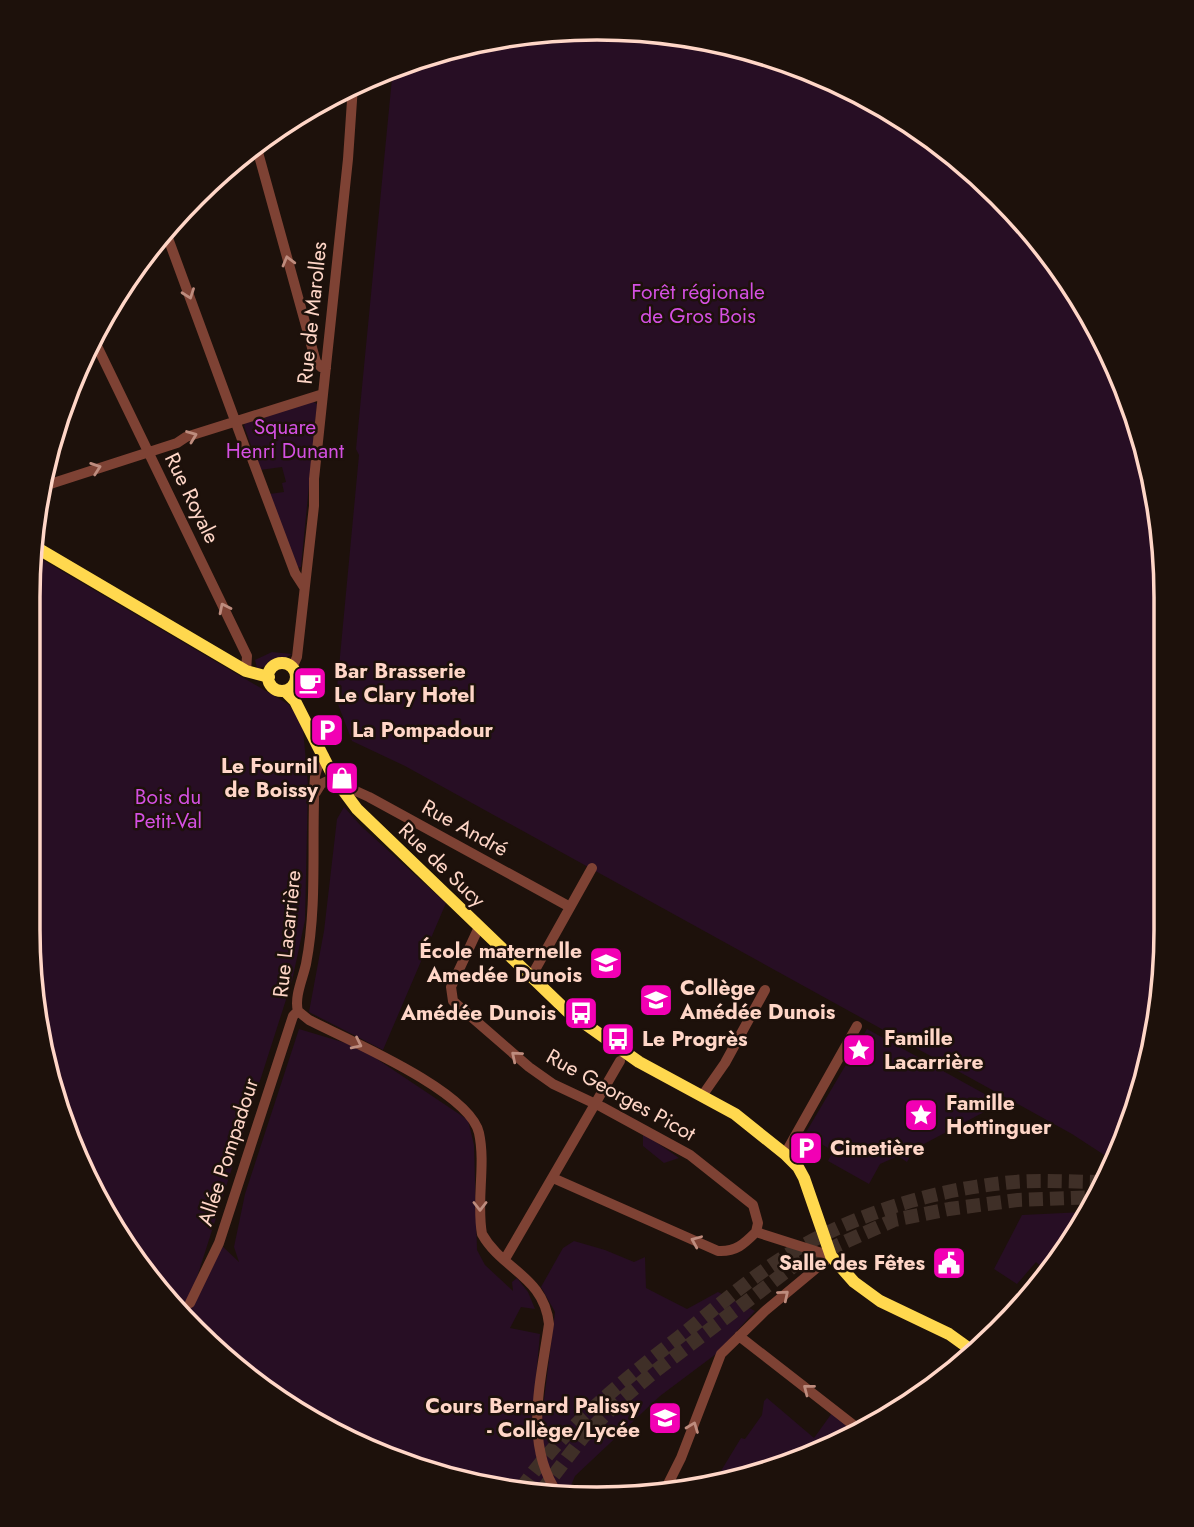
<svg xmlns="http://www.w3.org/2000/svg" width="1194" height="1527" viewBox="0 0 1194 1527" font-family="Jost,sans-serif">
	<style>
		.green { fill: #270e24 }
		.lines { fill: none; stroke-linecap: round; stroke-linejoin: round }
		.highway-tunnel { stroke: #3f2f27; stroke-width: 14; stroke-dasharray: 14 7; stroke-linecap: butt }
		.minor { stroke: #7e4234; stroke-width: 10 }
		.major { stroke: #ffd84e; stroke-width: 12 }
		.oneway { stroke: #be8c7e }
		.labels { text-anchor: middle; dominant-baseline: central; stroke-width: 5; stroke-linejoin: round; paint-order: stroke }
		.park-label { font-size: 21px; fill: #d450e2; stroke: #1d110b }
		.street-label { font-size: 21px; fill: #ffd6c7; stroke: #1d110b }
		.poi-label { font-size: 21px; font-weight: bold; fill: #ffd6c7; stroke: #1d110b; text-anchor: start }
		.rim { fill: none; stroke: #ffd6c7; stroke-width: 3.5 }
	</style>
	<rect width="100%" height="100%" fill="#1d110b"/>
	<path class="green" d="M 634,29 L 744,47 L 848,87 L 943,145 L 1025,222 L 1090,312 L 1136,414 L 1165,559 L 1155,1041 L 1123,1148 L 1115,1162 L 1072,1134 L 405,766 L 352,741 L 336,699 L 359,455 L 356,449 L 393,68 L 414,58 L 522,33 Z
		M 312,401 L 317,404 L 301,567 L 297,568 L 269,494 L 284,492 L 282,483 L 286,482 L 282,467 L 260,470 L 244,426 L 245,423 Z
		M 31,553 L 288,704 L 298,715 L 303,728 L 308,785 L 305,920 L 292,981 L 190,1299 L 219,1243 L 239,1262 L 234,1247 L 245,1194 L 299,1029 L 359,1047 L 468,1120 L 474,1145 L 477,1250 L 485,1265 L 513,1291 L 512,1282 L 517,1278 L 528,1292 L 535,1309 L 521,1307 L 510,1328 L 540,1334 L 531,1433 L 541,1423 L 555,1312 L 541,1287 L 563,1248 L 574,1241 L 605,1250 L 634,1262 L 645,1257 L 646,1288 L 687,1309 L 718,1292 L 755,1311 L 716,1354 L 660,1396 L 575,1476 L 567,1495 L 450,1480 L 313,1423 L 195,1333 L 104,1215 L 47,1078 L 28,930 Z
		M 272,652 L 292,654 C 288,657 262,669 257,668 L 255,660 Z
		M 344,807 L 361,826 L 446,903 L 383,1050 L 309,1012 L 324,931 L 337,819 Z
		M 867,1029 L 1001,1103 L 922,1145 L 918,1142 L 907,1162 L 898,1156 L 880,1164 L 869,1184 L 828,1161 L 833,1151 L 805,1134 Z
		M 643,1133 L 679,1158 L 664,1163 L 643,1146 Z
		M 1084,1212 L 1088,1213 L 1070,1246 L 1048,1273 L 1036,1262 L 1017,1284 L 994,1269 L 1022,1215 Z
		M 767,1398 L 814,1438 L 832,1413 L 857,1433 L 745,1480 L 713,1484 L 741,1438 L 745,1439 L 762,1415 L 764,1401 Z"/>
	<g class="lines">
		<path class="highway-tunnel" d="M 521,1489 C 563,1429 620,1383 678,1338 C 716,1308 754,1274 797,1249 C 859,1213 931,1191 1003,1183 C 1037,1179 1071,1182 1104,1182
			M 541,1492 L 583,1437 L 616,1404 L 654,1372 L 796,1264 L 894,1220 L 949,1209 L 1018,1200 L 1096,1197"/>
		<path class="minor" d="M 256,145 L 316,362 L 321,367 L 326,368
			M 165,230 L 247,453 L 251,456 L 295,573 L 304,587
			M 96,344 L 247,656 L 246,671
			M 44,486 L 177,443 L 186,437 L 323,394
			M 292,668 L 297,657 L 314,506 L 314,479 L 348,159 L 353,86
			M 324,756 L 319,762 L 315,776 C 311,838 318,902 306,964 C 303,978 294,997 298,1011 L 309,1020 C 346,1039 470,1091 479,1133 C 486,1165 476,1201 482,1234 C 502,1270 544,1276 549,1324 C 541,1381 523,1444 558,1494
			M 341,788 L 347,787 L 369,797 L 570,907
			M 316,792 L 321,784 L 334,778
			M 479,927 L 451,987 L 453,1001 L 529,1067 L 553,1084 L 602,1107 L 690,1155 L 753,1205 L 758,1223 L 756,1232
			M 531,977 L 592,868
			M 702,1096 L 725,1063 L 765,990
			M 785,1154 L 857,1026
			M 553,1178 L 718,1251 C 736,1252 744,1244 756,1232
			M 505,1259 L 620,1061
			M 190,1303 L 219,1243 L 293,1016 L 298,1011
			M 739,1336 L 861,1431
			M 665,1490 L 681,1458 L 721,1354 L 765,1311 L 831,1256 L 756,1232"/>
		<path class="major" d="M 32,545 L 246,671 L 269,677
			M268 677a14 14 0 1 1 28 0a14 14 0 1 1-28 0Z
			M 285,691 L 295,701 L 334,778 L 357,809 L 567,1011 L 639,1062 L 735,1114 L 785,1154 L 798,1167 L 804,1178 L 831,1256 L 854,1282 L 880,1301 L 949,1334 L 974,1352"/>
	</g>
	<defs><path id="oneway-chevron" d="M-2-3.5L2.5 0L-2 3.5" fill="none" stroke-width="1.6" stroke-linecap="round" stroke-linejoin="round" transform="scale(1.75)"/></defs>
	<g class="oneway">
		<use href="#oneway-chevron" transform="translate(288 261) rotate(-105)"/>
		<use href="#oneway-chevron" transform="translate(189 294) rotate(70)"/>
		<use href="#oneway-chevron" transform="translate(192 436) rotate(-21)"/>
		<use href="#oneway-chevron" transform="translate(96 468) rotate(-19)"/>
		<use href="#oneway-chevron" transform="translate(224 608) rotate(-116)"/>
		<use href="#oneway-chevron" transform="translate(357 1044) rotate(26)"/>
		<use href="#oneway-chevron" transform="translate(516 1056) rotate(-140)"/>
		<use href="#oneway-chevron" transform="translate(480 1206) rotate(90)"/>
		<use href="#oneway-chevron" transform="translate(696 1241) rotate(-157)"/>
		<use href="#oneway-chevron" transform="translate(784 1295) rotate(-40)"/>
		<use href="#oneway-chevron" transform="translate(808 1389) rotate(-142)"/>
		<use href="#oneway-chevron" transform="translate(693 1427) rotate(-69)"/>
	</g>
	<defs>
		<g id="cafe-square" transform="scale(1.75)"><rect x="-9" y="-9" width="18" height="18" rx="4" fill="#f200b4" stroke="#1d110b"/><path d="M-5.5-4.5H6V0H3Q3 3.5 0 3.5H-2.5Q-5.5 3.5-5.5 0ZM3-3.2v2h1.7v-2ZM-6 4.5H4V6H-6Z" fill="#fff"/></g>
		<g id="parking-square" transform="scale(1.75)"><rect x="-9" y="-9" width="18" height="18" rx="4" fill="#f200b4" stroke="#1d110b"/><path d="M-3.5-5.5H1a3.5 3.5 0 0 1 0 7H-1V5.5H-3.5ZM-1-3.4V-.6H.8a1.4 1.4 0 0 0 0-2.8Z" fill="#fff"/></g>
		<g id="shop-square" transform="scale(1.75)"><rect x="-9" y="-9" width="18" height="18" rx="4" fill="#f200b4" stroke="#1d110b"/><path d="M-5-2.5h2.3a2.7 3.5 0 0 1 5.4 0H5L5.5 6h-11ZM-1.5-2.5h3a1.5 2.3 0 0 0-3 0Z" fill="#fff"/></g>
		<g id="school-square" transform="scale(1.75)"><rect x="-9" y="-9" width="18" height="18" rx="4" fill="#f200b4" stroke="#1d110b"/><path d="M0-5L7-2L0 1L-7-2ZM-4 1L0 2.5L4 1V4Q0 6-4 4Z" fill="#fff"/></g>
		<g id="bus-square" transform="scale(1.75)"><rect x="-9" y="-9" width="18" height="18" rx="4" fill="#f200b4" stroke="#1d110b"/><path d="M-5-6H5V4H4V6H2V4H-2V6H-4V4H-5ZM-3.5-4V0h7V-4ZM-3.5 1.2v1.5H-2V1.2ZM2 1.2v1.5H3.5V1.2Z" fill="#fff"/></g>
		<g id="sight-square" transform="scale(1.75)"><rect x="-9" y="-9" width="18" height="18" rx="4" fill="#f200b4" stroke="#1d110b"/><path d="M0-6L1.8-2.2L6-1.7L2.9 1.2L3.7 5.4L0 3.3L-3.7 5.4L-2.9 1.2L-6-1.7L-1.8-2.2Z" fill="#fff"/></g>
		<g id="civic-square" transform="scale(1.75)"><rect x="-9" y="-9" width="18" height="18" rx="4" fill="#f200b4" stroke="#1d110b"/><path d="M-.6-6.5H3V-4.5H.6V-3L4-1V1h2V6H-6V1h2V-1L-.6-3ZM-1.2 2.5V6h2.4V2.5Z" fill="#fff"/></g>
	</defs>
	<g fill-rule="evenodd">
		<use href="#cafe-square" x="310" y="683"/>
		<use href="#parking-square" x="327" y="730"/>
		<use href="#shop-square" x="342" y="778"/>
		<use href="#school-square" x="606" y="963"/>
		<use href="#school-square" x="656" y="1000"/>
		<use href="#bus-square" x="581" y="1013"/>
		<use href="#bus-square" x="618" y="1039"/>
		<use href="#sight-square" x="859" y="1050"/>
		<use href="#sight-square" x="921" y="1115"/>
		<use href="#parking-square" x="806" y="1148"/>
		<use href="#civic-square" x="949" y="1263"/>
		<use href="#school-square" x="665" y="1418"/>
	</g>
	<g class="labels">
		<g class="park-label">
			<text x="698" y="292">Forêt régionale<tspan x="698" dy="24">de Gros Bois</tspan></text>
			<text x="285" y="427">Square<tspan x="285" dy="24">Henri Dunant</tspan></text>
			<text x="168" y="797">Bois du<tspan x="168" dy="24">Petit-Val</tspan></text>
		</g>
		<g class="street-label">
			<text transform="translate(312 313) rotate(-84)">Rue de Marolles</text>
			<text transform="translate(192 498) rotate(64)">Rue Royale</text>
			<text transform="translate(465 828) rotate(29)">Rue André</text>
			<text transform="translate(442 865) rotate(44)">Rue de Sucy</text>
			<text transform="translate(287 934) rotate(-84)">Rue Lacarrière</text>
			<text transform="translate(621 1095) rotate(29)">Rue Georges Picot</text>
			<text transform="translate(228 1152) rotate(-72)">Allée Pompadour</text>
		</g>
		<g class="poi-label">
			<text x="334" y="671">Bar Brasserie<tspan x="334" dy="24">Le Clary Hotel</tspan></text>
			<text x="352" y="730">La Pompadour</text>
			<text x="318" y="766" text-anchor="end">Le Fournil<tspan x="318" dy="24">de Boissy</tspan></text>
			<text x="582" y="951" text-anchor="end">École maternelle<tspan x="582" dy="24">Amedée Dunois</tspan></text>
			<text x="680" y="988">Collège<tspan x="680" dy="24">Amédée Dunois</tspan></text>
			<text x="556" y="1013" text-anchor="end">Amédée Dunois</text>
			<text x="884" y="1038">Famille<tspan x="884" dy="24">Lacarrière</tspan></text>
			<text x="642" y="1039">Le Progrès</text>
			<text x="946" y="1103">Famille<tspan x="946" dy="24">Hottinguer</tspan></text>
			<text x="830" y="1148">Cimetière</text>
			<text x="925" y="1263" text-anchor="end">Salle des Fêtes</text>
			<text x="640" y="1406" text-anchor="end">Cours Bernard Palissy<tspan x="640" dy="24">- Collège/Lycée</tspan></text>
		</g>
	</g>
	<path d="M0 0H1194V1527H0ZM597 40H597A557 557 0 0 1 1154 597V930A557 557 0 0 1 597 1487H597A557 557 0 0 1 40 930V597A557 557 0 0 1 597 40Z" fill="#1d110b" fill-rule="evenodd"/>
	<path class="rim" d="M597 40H597A557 557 0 0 1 1154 597V930A557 557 0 0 1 597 1487H597A557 557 0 0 1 40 930V597A557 557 0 0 1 597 40Z"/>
</svg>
